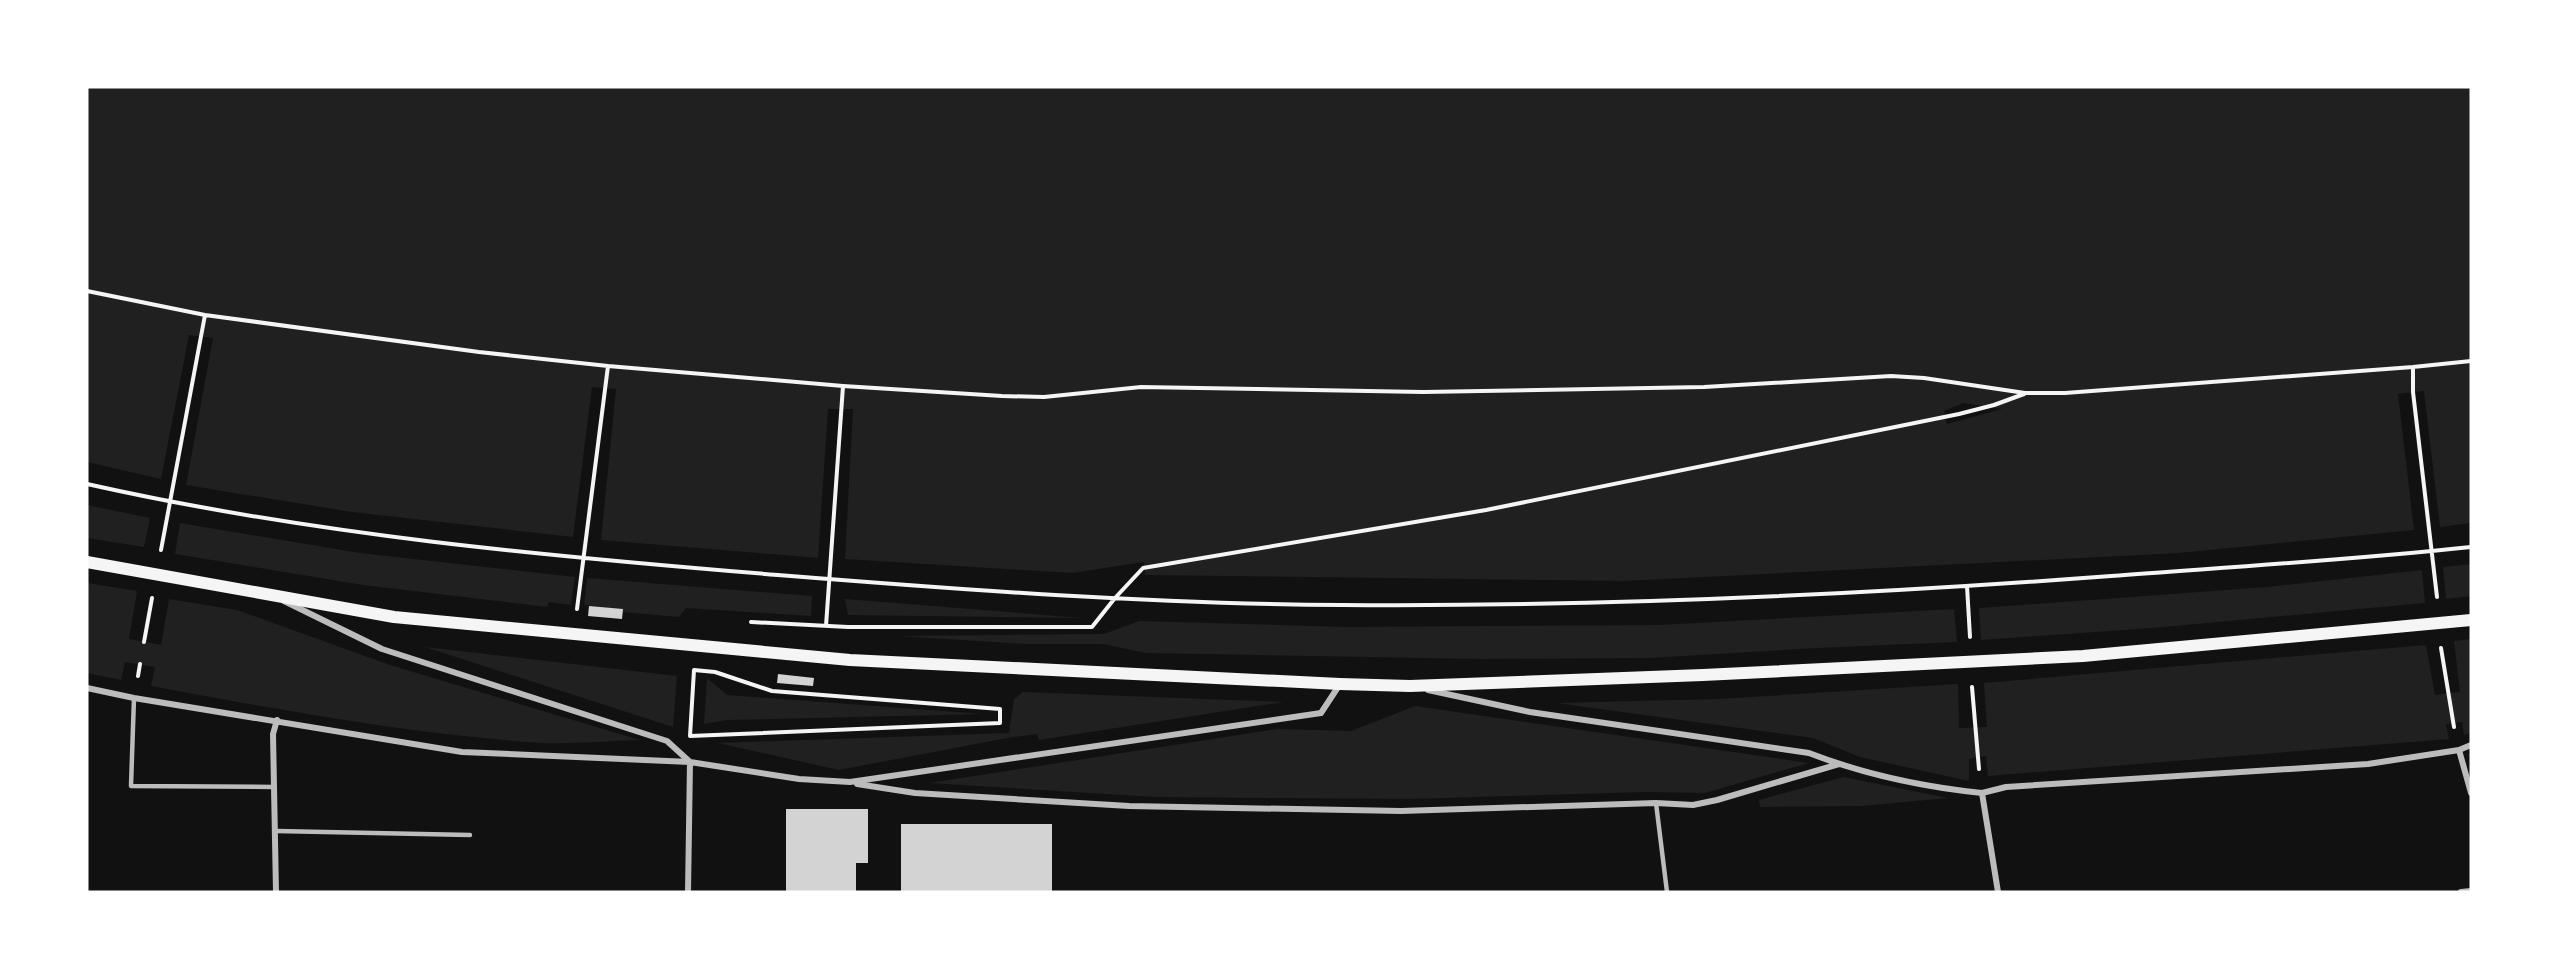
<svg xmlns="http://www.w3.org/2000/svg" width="2558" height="979" viewBox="0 0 2558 979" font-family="Commissioner,sans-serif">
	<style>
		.green { fill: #202020; fill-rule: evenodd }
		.building { fill: #d3d3d3 }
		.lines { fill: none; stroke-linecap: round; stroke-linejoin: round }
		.path { stroke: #f5f5f5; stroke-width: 4 }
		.service { stroke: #bcbcbc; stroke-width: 4.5 }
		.minor { stroke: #bcbcbc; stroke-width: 6 }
		.secondary { stroke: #f5f5f5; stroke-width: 12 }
	</style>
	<rect width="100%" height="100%" fill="#111"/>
	<path class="green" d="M 87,87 L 2471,87 L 2471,523 L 2440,527 L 2424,391 L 2398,394 L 2414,530 L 2179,553 L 1624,581 L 1145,575 L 1144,562 L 1072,573 L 845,559 L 853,409 L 828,409 L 818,558 L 601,540 L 616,389 L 592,387 L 573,537 L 352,512 L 186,485 L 213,338 L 189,335 L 161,479 L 87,462 ZM 1963,403 L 2002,409 L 1947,424 L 1944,411 Z
		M 87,505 L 150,518 L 144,547 L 87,538 Z
		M 180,523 L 360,553 L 575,577 L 571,605 L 549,602 L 547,607 L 363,585 L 175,554 Z
		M 2471,564 L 2471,596 L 2446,599 L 2443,567 Z
		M 2422,570 L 2425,603 L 2152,628 L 1981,640 L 1979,608 L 2267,587 Z
		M 587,578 L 812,596 L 811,616 L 686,608 L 679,617 L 623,612 L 623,610 L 584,605 Z
		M 87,583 L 137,591 L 129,639 L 161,645 L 169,599 L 237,610 L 390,665 L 640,740 C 608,741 575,744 544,743 C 412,735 281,710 151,686 L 155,667 L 125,662 L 121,680 L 87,673 Z
		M 845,599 L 1082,618 L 848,615 Z
		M 1954,609 L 1957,642 L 1817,648 L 1650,658 L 1481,659 L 1146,653 L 1103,644 L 1027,644 L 896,636 L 1104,634 L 1139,621 L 1346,627 L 1659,625 Z
		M 2471,639 L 2471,733 L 2464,735 L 2462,722 L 2446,724 L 2449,739 L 1988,776 L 1986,756 L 1969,759 L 1969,781 L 1860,757 L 1813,738 L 1556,703 L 1718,699 L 1958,684 L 1959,728 L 1987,727 L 1984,683 L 2426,645 L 2435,695 L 2460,692 L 2454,641 Z
		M 425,647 L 677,676 L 673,727 Z
		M 707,678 L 727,695 L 983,714 L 727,720 L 704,724 Z
		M 1023,692 L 1284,702 L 1039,740 L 1037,734 L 1007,738 L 839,770 L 718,743 L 1009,733 L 1014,699 Z
		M 1415,706 L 1809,763 L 1705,793 L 1645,792 L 1411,799 L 1155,797 L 929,783 L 1277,729 L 1351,731 Z
		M 1843,777 L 1948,798 L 1861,806 L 1760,807 L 1759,800 Z"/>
	<path class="building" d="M 589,606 L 623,609 L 622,619 L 588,616 Z
		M 778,674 L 814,678 L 813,686 L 777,683 Z
		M 786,809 L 868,809 L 868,863 L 856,863 L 856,892 L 786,892 Z
		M 901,824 L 1052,824 L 1052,892 L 901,892 Z"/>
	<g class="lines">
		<path class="path" d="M 87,291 L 205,315 L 479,352 L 608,366 L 843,386 L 1002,396 L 1044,397 L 1141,387 L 1423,392 L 1704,387 L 1891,376 L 1924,378 L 2025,393 L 2065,393 L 2413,367 L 2471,361
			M 2413,367 L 2413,392 L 2437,597
			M 87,484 C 314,535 546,556 778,575 C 965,590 1154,604 1342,605 C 1599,607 1856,595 2111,576 C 2231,567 2351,560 2471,547
			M 161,550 L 205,315
			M 1967,586 L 1970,637
			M 577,609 L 608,366
			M 751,622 L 848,627 L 1092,627 L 1115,598 L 1143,568 L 1486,510 L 1959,414 L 1994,405 L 2024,394
			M 826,626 L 843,386
			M 144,642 L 152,598
			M 2441,648 L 2454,727
			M 694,670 L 715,672 L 772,691 L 1000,709 L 1000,723 L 690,736 Z
			M 138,676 L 140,664
			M 1972,687 L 1979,769"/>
		<path class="service" d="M 134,698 L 131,786 L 274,787
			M 1656,803 L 1667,892
			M 276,831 L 470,835"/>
		<path class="minor" d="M 284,601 L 382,649 L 667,741 L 690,762 L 688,892
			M 87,688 L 134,698 L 462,752 L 690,762 L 799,779 L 850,782 L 1321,713 L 1340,684
			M 1428,690 L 1530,712 L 1809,753 C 1863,774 1924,787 1982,793 L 1998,892
			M 2459,750 L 2471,793
			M 857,784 L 915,793 L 1129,806 L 1401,811 L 1656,803 L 1693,805 L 1717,800 L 1839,764
			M 1982,793 L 2006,787 L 2368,764 L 2459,750 L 2471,745
			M 276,892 L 273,734 L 277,720
			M 2461,892 L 2471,891"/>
		<path class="secondary" d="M 87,562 L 394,617 L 850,660 L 1340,684 L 1410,686 L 1703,675 L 2083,656 L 2471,620"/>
	</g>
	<rect width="2558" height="979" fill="none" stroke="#ffffff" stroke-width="177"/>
</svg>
